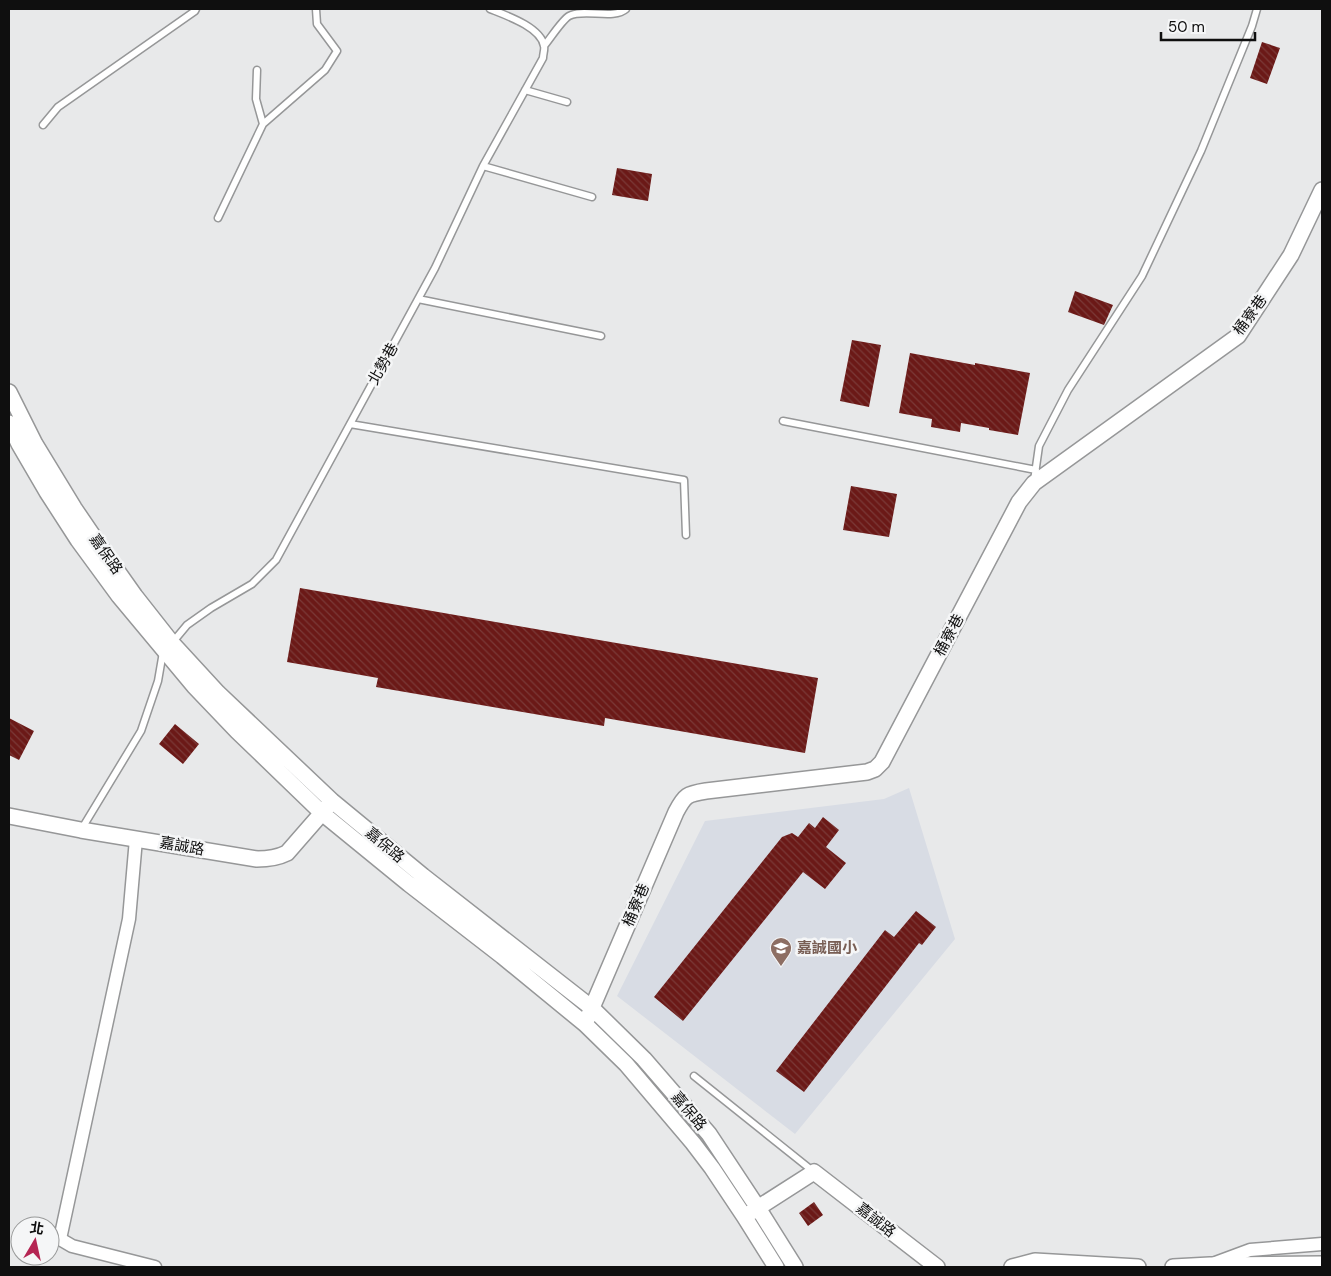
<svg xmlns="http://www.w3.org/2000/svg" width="1331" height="1276" viewBox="0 0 1331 1276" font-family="'DM Sans','Noto Sans TC',sans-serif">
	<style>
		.built { fill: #d8dce4 }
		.building { fill: url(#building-back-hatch) }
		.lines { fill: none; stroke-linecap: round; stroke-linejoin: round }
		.service-casing { stroke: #969798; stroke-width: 9 }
		.minor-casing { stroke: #969798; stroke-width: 15 }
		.tertiary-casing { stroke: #969798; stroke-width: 18 }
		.service { stroke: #fff; stroke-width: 6 }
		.minor { stroke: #fff; stroke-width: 12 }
		.tertiary { stroke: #fff; stroke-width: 15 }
		.labels { text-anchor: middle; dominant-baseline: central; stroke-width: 5; stroke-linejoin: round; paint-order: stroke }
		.street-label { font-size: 15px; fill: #0f0f0f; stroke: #f5f6f7 }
		.education-label { font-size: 15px; font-weight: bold; fill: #785e54; stroke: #f5f6f7; text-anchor: start }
	</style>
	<defs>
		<pattern id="building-back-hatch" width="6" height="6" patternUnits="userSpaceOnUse" patternTransform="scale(1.25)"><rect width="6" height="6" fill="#6b1917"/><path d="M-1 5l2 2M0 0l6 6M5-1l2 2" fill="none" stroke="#7a3937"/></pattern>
	</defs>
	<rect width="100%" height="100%" fill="#e8e9ea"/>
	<path class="built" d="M 909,788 L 955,939 L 795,1134 L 617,996 L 705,821 L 884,799 Z"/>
	<path class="building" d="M 1262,42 L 1280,48 L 1267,84 L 1250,78 Z
		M 617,168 L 652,174 L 648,201 L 612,195 Z
		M 1075,291 L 1113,305 L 1104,325 L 1068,312 Z
		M 852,340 L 881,345 L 869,407 L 840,401 Z
		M 910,353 L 975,365 L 975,363 L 1030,373 L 1018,435 L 989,430 L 989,428 L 961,423 L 960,432 L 931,427 L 932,419 L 899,413 Z
		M 851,486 L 897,494 L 889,537 L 843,530 Z
		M 300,588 L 818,678 L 805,753 L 605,718 L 604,726 L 376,687 L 378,678 L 287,662 Z
		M 9,718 L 34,731 L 19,760 L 9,755 Z
		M 175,724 L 199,744 L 183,764 L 159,744 Z
		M 823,817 L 839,830 L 826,847 L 846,863 L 825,889 L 803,872 L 683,1021 L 654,997 L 782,837 L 792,833 L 798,837 L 809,823 L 815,828 Z
		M 916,911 L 936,927 L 922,945 L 919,943 L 804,1092 L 776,1071 L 885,930 L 894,937 Z
		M 814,1202 L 823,1215 L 808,1226 L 799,1213 Z"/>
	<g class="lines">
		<g class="service-casing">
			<path id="service" d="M 544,46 C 550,39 562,20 569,16 C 583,8 614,20 626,9
				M 525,90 L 567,102
				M 263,124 L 325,70 L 337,51 L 317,24 L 316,9
				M 43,125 L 58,107 L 195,11 L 196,9
				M 483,166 L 592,197
				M 218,218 L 263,124 L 256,99 L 257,70
				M 418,299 L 601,336
				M 783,421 L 1036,470
				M 350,424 L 684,480 L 686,535
				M 1034,481 L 1039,446 L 1068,390 L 1142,276 L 1201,151 L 1252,26 L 1257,9
				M 172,643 L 187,625 L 211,608 L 252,584 L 276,560 L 435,268 L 483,166 L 543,58 C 543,54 545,49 544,46 C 541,27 505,15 490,9
				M 81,830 L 141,731 L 158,681 L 163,652
				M 694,1076 L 814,1172"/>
		</g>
		<g class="minor-casing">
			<path id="minor" d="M 136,839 L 129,919 L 60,1239 L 72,1246 L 155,1267
				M 1215,1263 L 1250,1250 L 1322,1244"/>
		</g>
		<g class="tertiary-casing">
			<path id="tertiary" d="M 9,392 L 35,444 L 74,508 L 106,555 L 135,596 L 172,643 L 218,693 L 332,801 L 423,876 L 592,1008 L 644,1059 L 709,1134 L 758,1208 L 795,1267
				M 9,423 L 19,444 L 47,492 L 78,540 L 119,596 L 194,686 L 237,731 L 322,813 L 409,884 L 502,956 L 585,1024 L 626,1064 L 693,1143 L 712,1168 L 744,1216 L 776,1267
				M 9,816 L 81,830 L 257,859 C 268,859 277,858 287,853 L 328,806
				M 585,1024 L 676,812 C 685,795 687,794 706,791 L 867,772 L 875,769 L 882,762 L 1019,502 L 1034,483 L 1238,336 L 1291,255 L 1322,190
				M 750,1213 L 814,1172 L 937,1267
				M 1012,1267 L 1035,1261 L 1138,1267
				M 1173,1267 L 1210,1265 L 1322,1264"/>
		</g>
		<use href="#service" class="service"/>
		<use href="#minor" class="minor"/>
		<use href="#tertiary" class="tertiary"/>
	</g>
	<defs>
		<g id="school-pin" transform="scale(1.125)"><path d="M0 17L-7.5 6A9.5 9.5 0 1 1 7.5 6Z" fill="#8d6e63" stroke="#f5f6f7"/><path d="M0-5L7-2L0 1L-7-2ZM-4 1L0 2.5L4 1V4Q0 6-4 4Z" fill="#fff"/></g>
	</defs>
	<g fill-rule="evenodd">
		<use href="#school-pin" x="781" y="948"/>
	</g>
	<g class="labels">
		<g class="street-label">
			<text transform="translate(1250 315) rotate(-54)">桶寮巷</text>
			<text transform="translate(383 364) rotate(-61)">北勢巷</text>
			<text transform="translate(106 554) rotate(55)">嘉保路</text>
			<text transform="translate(949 635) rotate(-62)">桶寮巷</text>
			<text transform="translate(385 845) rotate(40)">嘉保路</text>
			<text transform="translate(182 846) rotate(10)">嘉誠路</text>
			<text transform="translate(636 905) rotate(-67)">桶寮巷</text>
			<text transform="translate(689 1111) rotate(50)">嘉保路</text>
			<text transform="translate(876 1220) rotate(38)">嘉誠路</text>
		</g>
		<g class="education-label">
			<text x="797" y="948">嘉誠國小</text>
		</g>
	</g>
	<rect width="1331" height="1276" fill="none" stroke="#0f0f0f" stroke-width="20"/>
	<g transform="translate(35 1241) rotate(9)"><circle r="24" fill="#f5f6f7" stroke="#999a9a"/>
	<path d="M0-4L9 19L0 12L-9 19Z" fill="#b52553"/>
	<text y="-8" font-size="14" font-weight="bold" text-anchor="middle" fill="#0f0f0f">北</text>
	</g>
	<path d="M1161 32v8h94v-8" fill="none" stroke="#0f0f0f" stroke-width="2.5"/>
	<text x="1168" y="32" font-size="15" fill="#0f0f0f" stroke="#f5f6f7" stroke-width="4" paint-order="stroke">50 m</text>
</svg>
